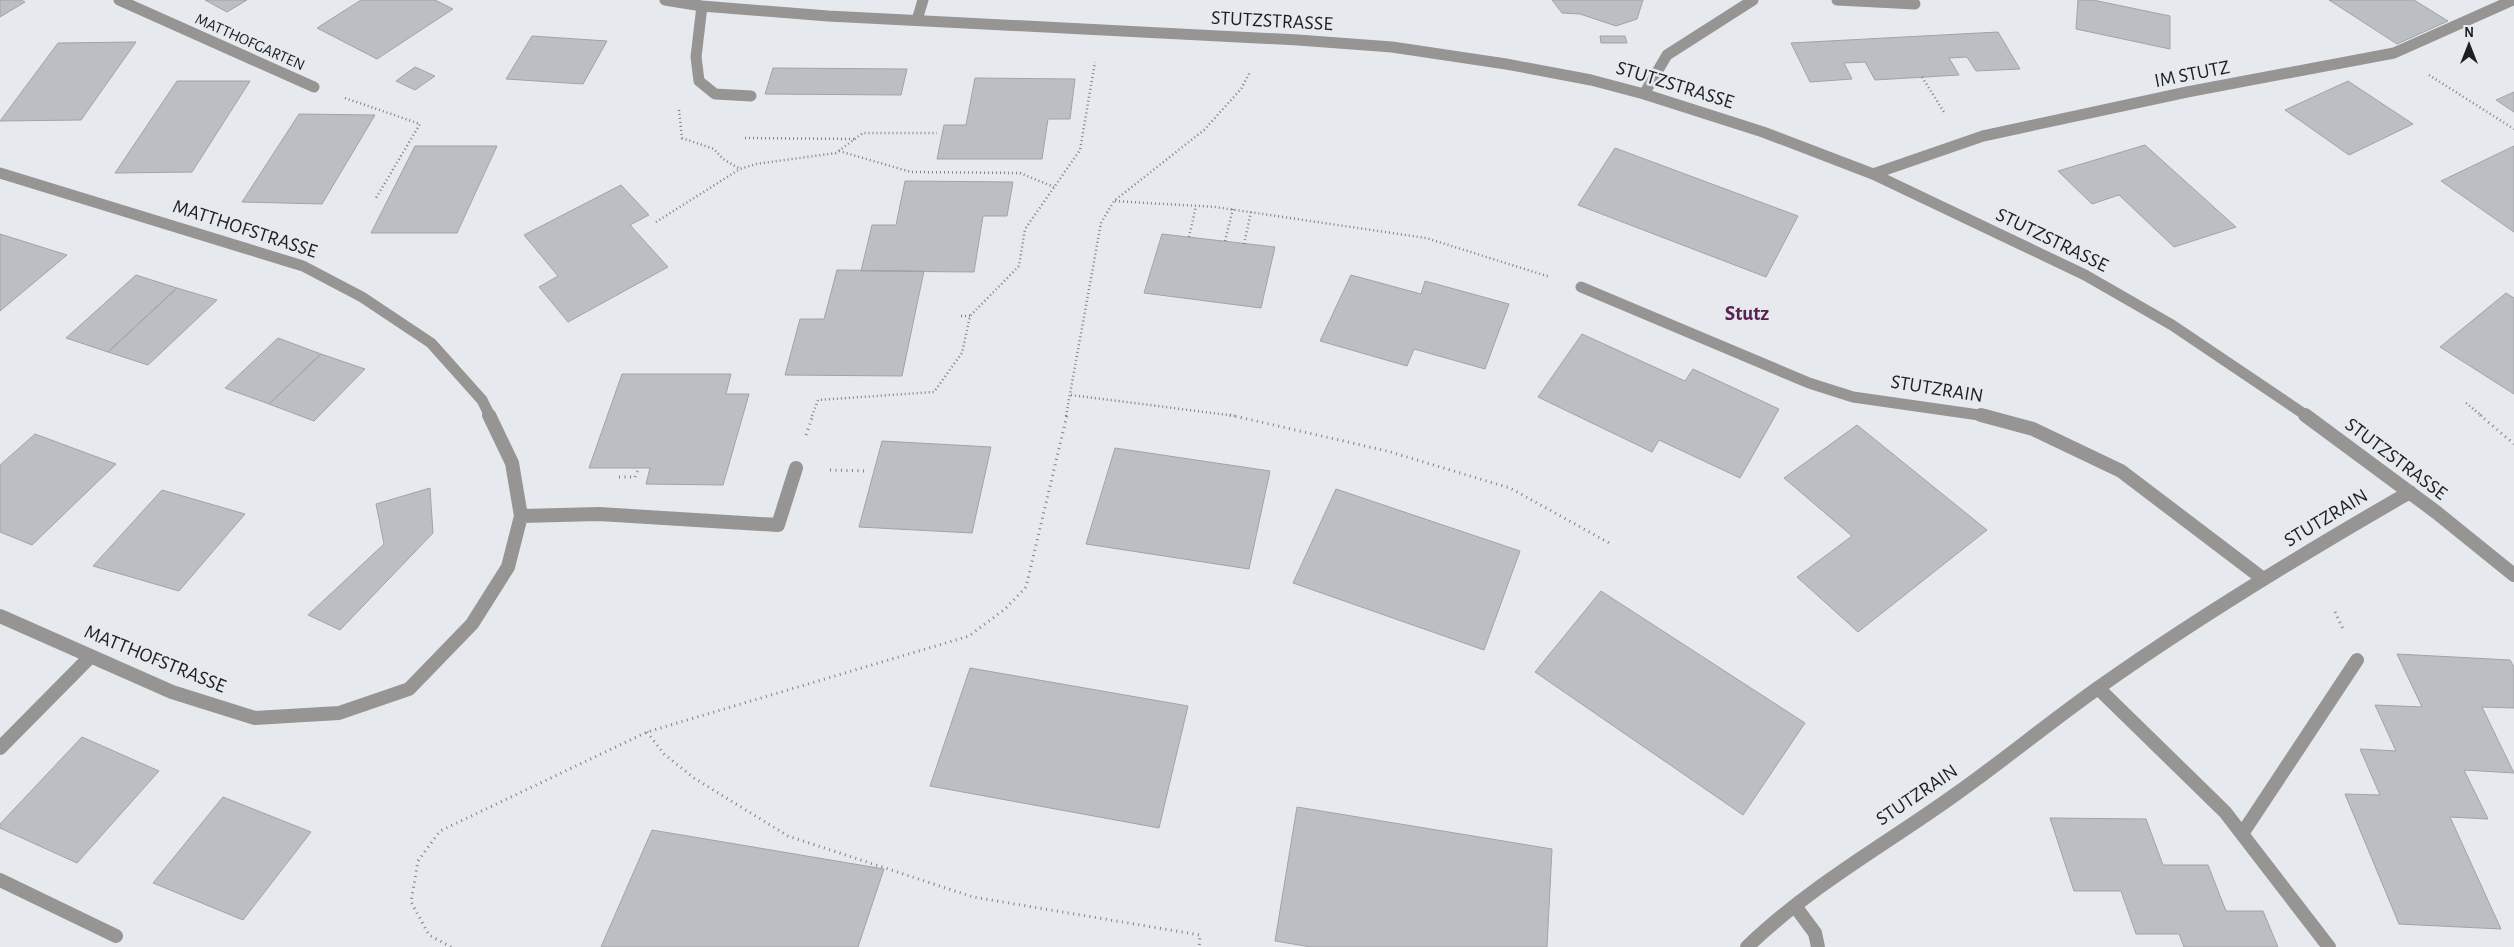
<svg xmlns="http://www.w3.org/2000/svg" width="2514" height="947" viewBox="0 0 2514 947" font-family="'Alegreya Sans',sans-serif">
	<style>
		.building { fill: #bbbfc4; stroke: #a0a4a9 }
		.lines { fill: none; stroke-linecap: round; stroke-linejoin: round }
		.path-far1 { stroke: #7f8185; stroke-width: 2.5; stroke-dasharray: 1 3; stroke-linecap: butt }
		.path { stroke: #7f8185; stroke-width: 3; stroke-dasharray: 1 4.5; stroke-linecap: butt }
		.minor-far1 { stroke: #979494; stroke-width: 11 }
		.minor { stroke: #979494; stroke-width: 14 }
		.labels { text-anchor: middle; dominant-baseline: central; stroke-width: 5; stroke-linejoin: round; paint-order: stroke }
		.far-street-label { font-size: 16px; fill: #1e1f21; stroke: #e6eaef }
		.street-label { font-size: 20px; fill: #1e1f21; stroke: #e6eaef }
		.neighbourhood-label { font-size: 21px; font-weight: bold; fill: #582350; stroke: #e6eaef }
	</style>
	<rect width="100%" height="100%" fill="#e6eaef"/>
	<path class="building" d="M 0,0 L 21,0 L 25,2 L 0,17 Z
		M 205,0 L 247,0 L 227,12 Z
		M 361,0 L 435,0 L 453,9 L 377,59 L 317,28 Z
		M 1552,0 L 1643,0 L 1637,19 L 1616,26 L 1580,14 L 1562,13 Z
		M 2078,0 L 2093,0 L 2170,16 L 2170,49 L 2076,29 Z
		M 2329,0 L 2414,0 L 2448,21 L 2397,44 Z
		M 1998,32 L 2020,69 L 1976,71 L 1967,57 L 1949,58 L 1959,75 L 1875,80 L 1865,62 L 1844,63 L 1852,79 L 1810,82 L 1791,43 Z
		M 532,36 L 607,41 L 583,84 L 506,79 Z
		M 1600,36 L 1625,36 L 1627,43 L 1601,43 Z
		M 136,42 L 81,120 L 0,121 L 58,43 Z
		M 415,67 L 435,76 L 415,90 L 396,81 Z
		M 773,68 L 907,69 L 901,95 L 765,94 Z
		M 975,78 L 1075,79 L 1070,119 L 1048,119 L 1042,159 L 937,159 L 944,125 L 966,125 Z
		M 177,81 L 250,81 L 192,172 L 115,173 Z
		M 2348,81 L 2413,124 L 2349,155 L 2285,110 Z
		M 2514,92 L 2514,112 L 2496,100 Z
		M 299,114 L 375,115 L 322,204 L 242,202 Z
		M 2145,145 L 2236,227 L 2174,247 L 2119,195 L 2092,204 L 2058,171 Z
		M 415,146 L 497,146 L 457,233 L 371,233 Z
		M 2514,146 L 2514,232 L 2441,181 Z
		M 1615,148 L 1798,216 L 1766,277 L 1578,205 Z
		M 905,181 L 1013,182 L 1007,216 L 983,216 L 974,272 L 861,271 L 872,225 L 896,225 Z
		M 621,185 L 649,215 L 630,225 L 668,267 L 568,322 L 539,287 L 558,276 L 524,235 Z
		M 0,234 L 67,255 L 0,311 Z
		M 1162,234 L 1275,247 L 1261,308 L 1144,293 Z
		M 837,270 L 924,271 L 902,376 L 785,375 L 800,319 L 824,319 Z
		M 136,275 L 177,288 L 108,352 L 66,338 Z
		M 1351,275 L 1421,294 L 1425,281 L 1509,304 L 1485,369 L 1414,349 L 1407,366 L 1320,341 Z
		M 177,288 L 217,300 L 148,365 L 108,352 Z
		M 2506,293 L 2514,298 L 2514,394 L 2440,347 Z
		M 1582,334 L 1685,381 L 1693,369 L 1779,409 L 1740,478 L 1659,440 L 1652,452 L 1538,397 Z
		M 278,338 L 321,354 L 269,404 L 225,388 Z
		M 321,354 L 365,369 L 314,421 L 269,404 Z
		M 622,374 L 731,374 L 726,394 L 749,394 L 723,485 L 646,484 L 650,468 L 589,468 Z
		M 1857,425 L 1987,530 L 1858,632 L 1797,577 L 1852,536 L 1784,478 Z
		M 35,434 L 116,464 L 32,545 L 0,532 L 0,465 Z
		M 882,441 L 991,447 L 972,533 L 859,527 Z
		M 1115,448 L 1270,471 L 1249,569 L 1086,544 Z
		M 430,488 L 433,533 L 340,630 L 308,615 L 384,544 L 376,504 Z
		M 1336,489 L 1520,551 L 1484,650 L 1293,583 Z
		M 162,490 L 245,514 L 179,591 L 93,566 Z
		M 1601,591 L 1805,723 L 1743,815 L 1535,672 Z
		M 2397,654 L 2510,660 L 2514,667 L 2514,708 L 2482,707 L 2514,773 L 2464,770 L 2488,819 L 2450,817 L 2501,929 L 2399,924 L 2345,794 L 2380,795 L 2360,749 L 2396,751 L 2375,705 L 2422,707 Z
		M 970,668 L 1188,706 L 1159,828 L 930,786 Z
		M 82,737 L 159,771 L 77,863 L 0,828 L 0,824 Z
		M 223,797 L 311,832 L 243,920 L 153,883 Z
		M 1297,807 L 1552,849 L 1547,947 L 1311,947 L 1275,941 Z
		M 2050,818 L 2146,819 L 2163,865 L 2208,865 L 2226,911 L 2263,911 L 2278,947 L 2184,947 L 2179,934 L 2136,934 L 2121,891 L 2074,891 Z
		M 652,830 L 884,869 L 858,947 L 601,947 Z"/>
	<g class="lines">
		<path class="path-far1" d="M 2429,75 L 2514,129
			M 1922,77 L 1944,112
			M 345,98 L 420,124 L 376,198
			M 679,110 L 682,138 L 714,149 L 723,159 L 740,169
			M 745,138 L 854,139
			M 839,151 L 911,172 L 1020,173 L 1054,187
			M 1115,201 L 1215,207 L 1426,238 L 1550,277
			M 656,222 L 740,169 L 756,164 L 836,153 L 863,133 L 937,133
			M 1189,237 L 1196,206
			M 1225,241 L 1233,209
			M 1244,244 L 1251,212
			M 961,316 L 970,316
			M 1071,395 L 1236,416
			M 2466,403 L 2482,416
			M 812,416 L 818,400 L 934,392 L 962,353 L 970,316 L 1019,266 L 1025,229 L 1080,150 L 1095,62
			M 1066,416 L 1101,223 L 1114,201 L 1204,130 L 1241,89 L 1250,72"/>
		<path class="path" d="M 1230,415 L 1387,451 L 1510,488 L 1611,544
			M 2480,415 L 2514,444
			M 806,435 L 813,415
			M 830,470 L 867,471
			M 619,477 L 635,477
			M 635,477 L 639,468
			M 2335,612 L 2343,629
			M 647,732 L 664,754 L 694,778 L 788,836 L 973,897 L 1200,935 L 1199,947
			M 451,947 L 429,935 L 411,902 L 418,861 L 440,831 L 647,732 L 969,636 L 1005,609 L 1026,587 L 1067,415"/>
		<path class="minor-far1" d="M 119,0 L 314,87
			M 665,0 L 702,6 L 828,16 L 1298,40 L 1392,47 L 1506,64 L 1591,80 L 1644,94 L 1763,132 L 1873,174 L 2085,275 L 2172,325 L 2307,416
			M 1837,0 L 1915,4
			M 702,6 L 696,57 L 699,81 L 715,94 L 751,96
			M 917,20 L 923,0
			M 1644,94 L 1667,55 L 1753,0
			M 0,173 L 303,266 L 362,297 L 431,343 L 482,400 L 490,416
			M 1873,174 L 1983,136 L 2187,92 L 2394,53 L 2513,0
			M 1581,287 L 1809,383 L 1853,397 L 1986,416"/>
		<path class="minor" d="M 1981,415 L 2033,429 L 2121,471 L 2262,578
			M 2305,415 L 2436,512 L 2514,575
			M 521,516 L 599,514 L 778,525 L 796,468
			M 0,616 L 172,692 L 255,718 L 339,713 L 409,689 L 472,624 L 508,567 L 521,516 L 512,463 L 489,415
			M 2098,688 L 2225,812 L 2329,947
			M 0,748 L 91,656
			M 2242,834 L 2357,660
			M 0,880 L 116,936
			M 1795,906 L 1815,933 L 1818,947
			M 1747,947 C 1810,886 1885,845 1956,794 C 2004,760 2050,722 2098,688 C 2198,617 2304,553 2410,492"/>
	</g>
	<g class="labels">
		<g class="far-street-label">
			<text transform="translate(250 42) rotate(24)">MATTHOFGARTEN</text>
		</g>
		<g class="street-label">
			<text transform="translate(1272 21) rotate(3)">STUTZSTRASSE</text>
			<text transform="translate(2192 74) rotate(-11)">IM STUTZ</text>
			<text transform="translate(1675 85) rotate(17)">STUTZSTRASSE</text>
			<text transform="translate(245 229) rotate(18)">MATTHOFSTRASSE</text>
			<text transform="translate(2052 240) rotate(26)">STUTZSTRASSE</text>
			<text transform="translate(1937 389) rotate(9)">STUTZRAIN</text>
			<text transform="translate(2396 459) rotate(37)">STUTZSTRASSE</text>
			<text transform="translate(2326 518) rotate(-31)">STUTZRAIN</text>
			<text transform="translate(155 659) rotate(22)">MATTHOFSTRASSE</text>
			<text transform="translate(1917 795) rotate(-34)">STUTZRAIN</text>
		</g>
		<g class="neighbourhood-label">
			<text x="1747" y="313">Stutz</text>
		</g>
	</g>
	<g transform="translate(2469 45)" stroke="#e6eaef" stroke-width="4" paint-order="stroke">
	<path d="M0-4L9 19L0 12L-9 19Z" fill="#1e1f21"/>
	<text y="-8" font-size="14" font-weight="bold" text-anchor="middle" fill="#1e1f21">N</text>
	</g>
</svg>
